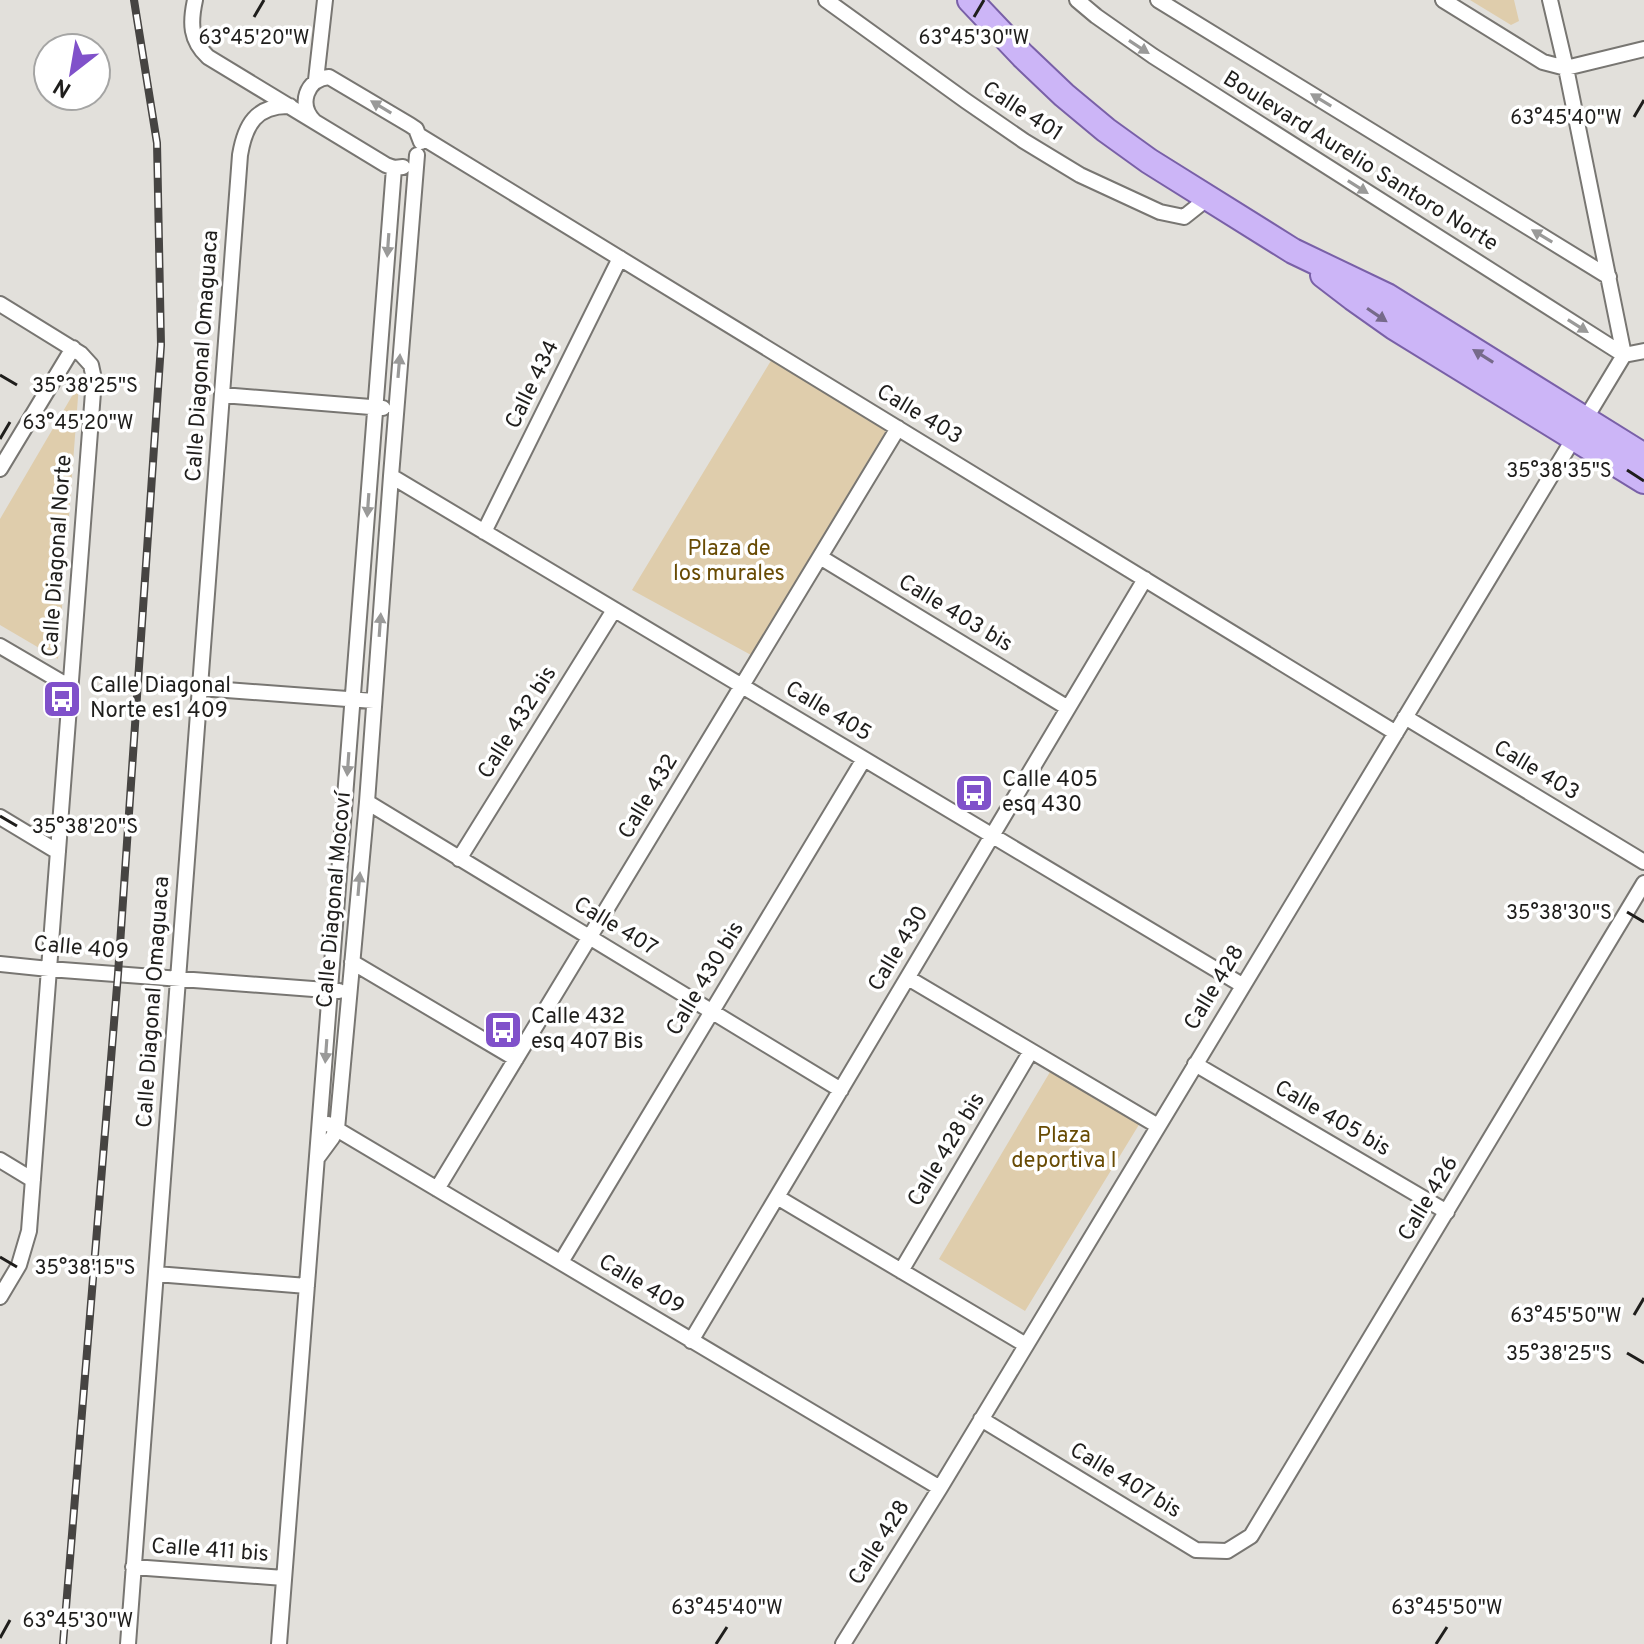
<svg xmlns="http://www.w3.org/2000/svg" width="1644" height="1644" viewBox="0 0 1644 1644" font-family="Overpass,sans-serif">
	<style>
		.green { fill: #dfcdac }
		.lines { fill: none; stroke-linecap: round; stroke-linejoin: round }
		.street-casing { stroke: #787672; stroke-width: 18 }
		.primary-casing { stroke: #7960a7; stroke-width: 28 }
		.street { stroke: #fff; stroke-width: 14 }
		.primary { stroke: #ccb5f7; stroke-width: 24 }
		.rail-casing { stroke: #464442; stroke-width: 8 }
		.rail { stroke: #fff; stroke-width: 5; stroke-dasharray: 15; stroke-linecap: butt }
		.oneway { fill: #9a9a99 }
		.oneway2 { fill: #766a8a }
		.ticks { fill: none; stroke: #1f1e1c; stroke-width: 3 }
		.labels { text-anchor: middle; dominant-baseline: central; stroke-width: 7; stroke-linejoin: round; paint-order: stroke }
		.street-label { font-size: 22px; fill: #1f1e1c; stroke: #fff }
		.park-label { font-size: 22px; fill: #684b04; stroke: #fff }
		.poi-label { font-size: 22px; fill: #1f1e1c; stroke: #fff; text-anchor: start }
		.ticks-label { font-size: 20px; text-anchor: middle; fill: #1f1e1c; stroke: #fff; stroke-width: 7; stroke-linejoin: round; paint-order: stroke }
	</style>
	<rect width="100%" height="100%" fill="#e2e0db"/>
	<path class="green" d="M 1470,0 L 1514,0 L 1519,21 L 1511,25 Z
		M 772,359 L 887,429 L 751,655 L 632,590 Z
		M 79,384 L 58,659 L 0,625 L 0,519 Z
		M 1050,1072 L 1140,1123 L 1025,1311 L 939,1259 Z"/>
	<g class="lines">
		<g class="street-casing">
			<path id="street" d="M 195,0 C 190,23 190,40 208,57 L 386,165 L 394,168 L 403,167
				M 826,0 L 966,101 L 1024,141 L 1080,175 L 1160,212 L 1184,217 L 1208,198
				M 1077,0 L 1096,16 L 1153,56 L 1624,355
				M 1158,0 L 1609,277
				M 1443,0 L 1543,62 L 1566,68 L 1644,49
				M 1550,0 L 1566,68 L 1624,355
				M 316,80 L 325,0
				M 314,121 C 298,105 306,79 329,77 L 410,125 L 416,129 L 421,142
				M 420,136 L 1396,733
				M 0,304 L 81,354 L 91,365 L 94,379 L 29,1231 L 19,1265 L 0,1297
				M 1624,355 L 1644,351
				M 222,395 L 383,408
				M 0,469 L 73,348
				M 391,476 L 1242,985
				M 484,532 L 620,258
				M 820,557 L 1068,708
				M 0,646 L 70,687
				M 200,688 L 374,701
				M 1405,717 L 1644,862
				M 367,802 L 841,1090
				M 0,817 L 58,852
				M 459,859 L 614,610
				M 352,962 L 516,1059
				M 0,964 L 49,969 L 339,991
				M 908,978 L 1158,1126
				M 1195,1064 L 1447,1212
				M 328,1124 L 940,1488
				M 318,1157 L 332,1138 L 337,1129 L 367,802 L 391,476 L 417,155
				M 0,1160 L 33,1180
				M 437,1189 L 898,428
				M 777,1197 L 1026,1345
				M 561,1262 L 864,759
				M 901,1271 L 1031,1051
				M 156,1274 L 307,1286
				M 691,1341 L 1145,579
				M 981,1419 L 1196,1550 L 1227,1551 L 1251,1536 L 1644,883
				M 133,1567 L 284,1578
				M 128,1644 L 240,155 C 245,125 256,105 290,106
				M 279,1644 L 394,168
				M 843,1644 L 940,1488 L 1624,355"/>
		</g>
		<g class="primary-casing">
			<path id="primary" d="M 970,0 L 1023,56 L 1064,95 L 1106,130 L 1149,161 L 1293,251 L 1387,296 L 1644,456
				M 1323,275 L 1353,298 L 1394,327 L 1644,481"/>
		</g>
		<use href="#street" class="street"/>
		<use href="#primary" class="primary"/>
		<g class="rail-casing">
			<path id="rail" d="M 63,1644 L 118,974 L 161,345 L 157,143 L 134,0"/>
		</g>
		<use href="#rail" class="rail"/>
	</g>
	<defs><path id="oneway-solid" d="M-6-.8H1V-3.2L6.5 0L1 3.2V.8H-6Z" transform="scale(2)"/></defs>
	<g class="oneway">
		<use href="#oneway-solid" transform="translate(1139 47) rotate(33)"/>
		<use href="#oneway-solid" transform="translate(1321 100) rotate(-149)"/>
		<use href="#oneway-solid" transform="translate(381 107) rotate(-149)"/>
		<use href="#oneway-solid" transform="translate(1358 187) rotate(32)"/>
		<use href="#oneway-solid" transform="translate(1542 236) rotate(-149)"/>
		<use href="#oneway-solid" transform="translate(388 245) rotate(94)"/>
		<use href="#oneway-solid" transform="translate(1578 326) rotate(32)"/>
		<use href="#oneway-solid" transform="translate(399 366) rotate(-85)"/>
		<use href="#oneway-solid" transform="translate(368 505) rotate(94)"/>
		<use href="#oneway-solid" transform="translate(380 625) rotate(-86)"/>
		<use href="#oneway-solid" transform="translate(348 764) rotate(94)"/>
		<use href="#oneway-solid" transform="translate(359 884) rotate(-85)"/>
		<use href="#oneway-solid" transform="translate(326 1051) rotate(94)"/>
	</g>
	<g class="oneway2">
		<use href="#oneway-solid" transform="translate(1377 315) rotate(34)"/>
		<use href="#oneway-solid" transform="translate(1483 356) rotate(-148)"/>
	</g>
	<path class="ticks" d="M 254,17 L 264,0M 974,17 L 984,0M 1634,117 L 1644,100M 0,375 L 17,385M 0,439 L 10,422M 1627,470 L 1644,481M 0,816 L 17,826M 1627,912 L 1644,922M 0,1257 L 17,1267M 1634,1315 L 1644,1298M 1627,1353 L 1644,1363M 0,1638 L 10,1620M 716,1644 L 727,1627M 1436,1644 L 1447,1627"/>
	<defs>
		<g id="bus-square" transform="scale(2)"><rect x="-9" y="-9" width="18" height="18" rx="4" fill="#8051ca" stroke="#fff"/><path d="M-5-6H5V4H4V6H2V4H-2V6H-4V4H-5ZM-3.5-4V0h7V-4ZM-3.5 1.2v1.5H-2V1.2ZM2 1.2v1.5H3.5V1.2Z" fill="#fff"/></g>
	</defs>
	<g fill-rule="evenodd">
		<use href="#bus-square" x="62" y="699"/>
		<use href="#bus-square" x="974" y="793"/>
		<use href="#bus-square" x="503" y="1030"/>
	</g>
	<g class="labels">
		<g class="street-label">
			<text transform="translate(1022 112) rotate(33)">Calle 401</text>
			<text transform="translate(1360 162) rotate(32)">Boulevard Aurelio Santoro Norte</text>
			<text transform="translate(203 356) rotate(-86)">Calle Diagonal Omaguaca</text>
			<text transform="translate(533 385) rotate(-64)">Calle 434</text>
			<text transform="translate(919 415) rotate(31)">Calle 403</text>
			<text transform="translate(58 556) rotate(-86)">Calle Diagonal Norte</text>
			<text transform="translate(955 614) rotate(31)">Calle 403 bis</text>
			<text transform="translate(828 712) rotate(31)">Calle 405</text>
			<text transform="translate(518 723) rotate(-58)">Calle 432 bis</text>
			<text transform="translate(1536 771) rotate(31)">Calle 403</text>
			<text transform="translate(649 797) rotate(-59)">Calle 432</text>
			<text transform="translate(335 900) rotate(-85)">Calle Diagonal Mocoví</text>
			<text transform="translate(615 927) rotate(31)">Calle 407</text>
			<text transform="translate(81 949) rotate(5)">Calle 409</text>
			<text transform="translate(899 949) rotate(-59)">Calle 430</text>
			<text transform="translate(706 979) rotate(-59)">Calle 430 bis</text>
			<text transform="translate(1215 988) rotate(-59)">Calle 428</text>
			<text transform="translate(154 1002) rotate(-86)">Calle Diagonal Omaguaca</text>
			<text transform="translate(1332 1119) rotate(30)">Calle 405 bis</text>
			<text transform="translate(947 1150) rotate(-59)">Calle 428 bis</text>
			<text transform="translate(1429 1199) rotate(-59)">Calle 426</text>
			<text transform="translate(641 1285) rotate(31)">Calle 409</text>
			<text transform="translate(1125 1481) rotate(31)">Calle 407 bis</text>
			<text transform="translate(880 1543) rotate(-58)">Calle 428</text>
			<text transform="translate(210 1551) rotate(4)">Calle 411 bis</text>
		</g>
		<g class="park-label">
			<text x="729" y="549">Plaza de<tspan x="729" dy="25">los murales</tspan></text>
			<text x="1064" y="1136">Plaza<tspan x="1064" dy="25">deportiva I</tspan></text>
		</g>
		<g class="poi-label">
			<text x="90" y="686">Calle Diagonal<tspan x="90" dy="25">Norte es1 409</tspan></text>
			<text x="1002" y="780">Calle 405<tspan x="1002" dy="25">esq 430</tspan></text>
			<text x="531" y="1017">Calle 432<tspan x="531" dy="25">esq 407 Bis</tspan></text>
		</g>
	</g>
	<g class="ticks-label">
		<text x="254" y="44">63°45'20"W</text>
		<text x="974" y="44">63°45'30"W</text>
		<text x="1566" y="124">63°45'40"W</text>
		<text x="85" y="392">35°38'25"S</text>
		<text x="78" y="429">63°45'20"W</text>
		<text x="1559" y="477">35°38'35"S</text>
		<text x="85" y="833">35°38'20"S</text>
		<text x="1559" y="919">35°38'30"S</text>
		<text x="85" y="1274">35°38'15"S</text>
		<text x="1566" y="1322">63°45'50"W</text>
		<text x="1559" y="1360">35°38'25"S</text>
		<text x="727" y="1614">63°45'40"W</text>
		<text x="1447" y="1614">63°45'50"W</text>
		<text x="78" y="1627">63°45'30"W</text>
	</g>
	<g transform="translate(72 72) rotate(211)"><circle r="38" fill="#ffffff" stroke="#a5a5a4" stroke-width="2"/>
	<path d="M0-6L14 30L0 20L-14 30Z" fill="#8051ca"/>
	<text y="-12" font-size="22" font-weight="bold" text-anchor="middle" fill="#1f1e1c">N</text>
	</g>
</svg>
